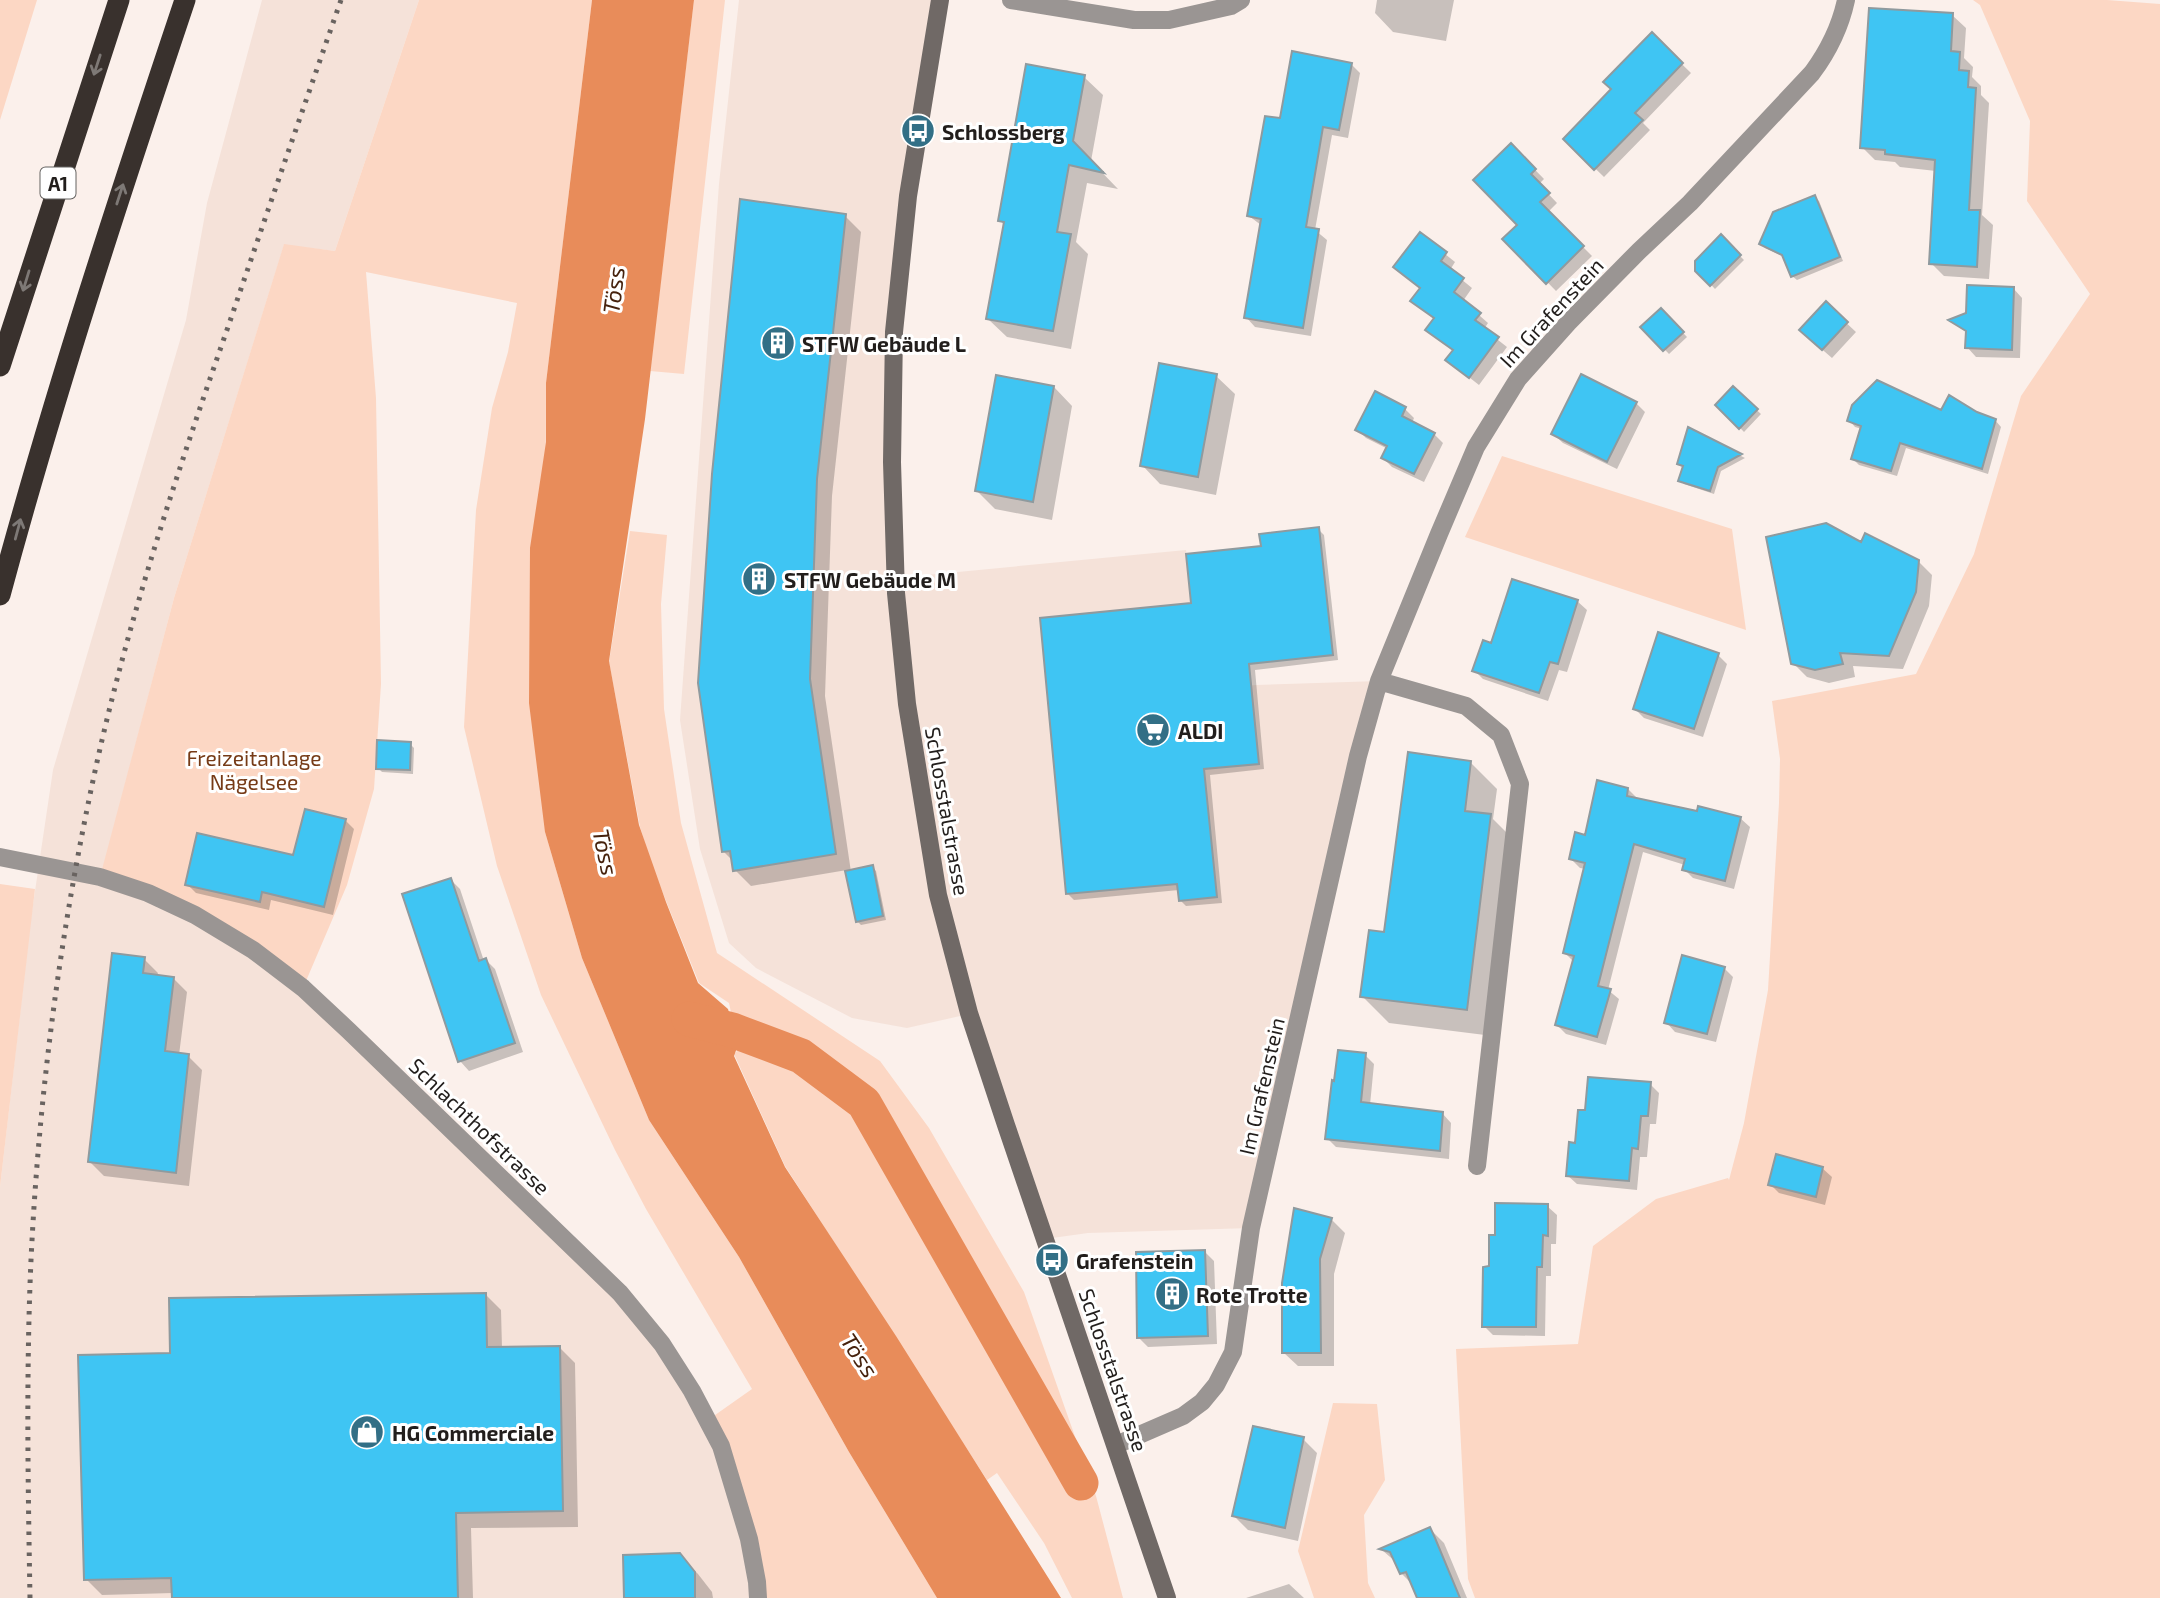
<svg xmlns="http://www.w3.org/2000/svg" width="2160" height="1598" viewBox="0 0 2160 1598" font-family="'Exo 2',sans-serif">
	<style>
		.built { fill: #f5e2d9 }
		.green { fill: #fcd7c4 }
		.water { fill: #e88c5a }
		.shadow { fill: #0003 }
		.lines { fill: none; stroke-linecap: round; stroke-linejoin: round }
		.canal { stroke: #e88c5a; stroke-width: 35 }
		.building { fill: #3fc5f3; stroke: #8f9a9e; stroke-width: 2 }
		.minor { stroke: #9a9593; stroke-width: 18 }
		.secondary { stroke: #706966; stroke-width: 18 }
		.motorway { stroke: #39312d; stroke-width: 21 }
		.rail { stroke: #696360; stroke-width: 5; stroke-dasharray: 3.5 7; stroke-linecap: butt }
		.oneway { stroke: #7e7976 }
		.labels { text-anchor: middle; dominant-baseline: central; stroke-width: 6; stroke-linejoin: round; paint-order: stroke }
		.shield { fill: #fff; stroke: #646260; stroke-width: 2 }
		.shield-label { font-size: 19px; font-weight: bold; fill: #221e1c }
		.poi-label { font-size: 21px; font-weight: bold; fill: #221e1c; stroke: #fff; text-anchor: start }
		.street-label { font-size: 21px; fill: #221e1c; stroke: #fff }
		.park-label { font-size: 21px; fill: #763b17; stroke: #fff }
		.water-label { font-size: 23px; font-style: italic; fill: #46220d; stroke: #fff }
	</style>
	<rect width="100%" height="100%" fill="#fbf0eb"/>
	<path class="built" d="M 262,0 L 419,0 L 335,251 L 284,245 L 174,598 L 101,876 L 253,950 L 620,1293 L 721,1446 L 758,1598 L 0,1598 L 0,1187 L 31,918 L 53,770 L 186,320 L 207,203 Z
		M 739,0 L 940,0 L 894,332 L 895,578 L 1186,550 L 1203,690 L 1256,685 L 1379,681 L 1251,1228 L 1088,1233 L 1045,1239 L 969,1014 L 907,1028 L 852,1018 L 756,968 L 729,943 L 700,849 L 680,720 L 719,184 Z"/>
	<path class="green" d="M 0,0 L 37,0 L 0,120 Z
		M 419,0 L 592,0 L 546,383 L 545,832 L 582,958 L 649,1120 L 739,1257 L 849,1452 L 937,1598 L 758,1598 L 708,1420 L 752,1389 L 646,1209 L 615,1150 L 541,995 L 497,866 L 464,727 L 476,510 L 492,408 L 508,352 L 517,303 L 366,272 L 376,398 L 381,684 L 374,789 L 347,885 L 303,988 L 253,950 L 100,877 L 174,598 L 284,244 L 335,251 Z
		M 694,0 L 725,0 L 684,374 L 650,371 Z
		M 1973,0 L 2107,0 L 2160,4 L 2160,1598 L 1475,1598 L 1468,1579 L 1456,1349 L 1578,1344 L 1593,1246 L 1656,1199 L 1728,1178 L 1729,1180 L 1744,1123 L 1768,990 L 1779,803 L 1780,759 L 1772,701 L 1916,674 L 1974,554 L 2021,396 L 2090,294 L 2027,201 L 2030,121 L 1980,5 Z
		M 1502,456 L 1732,529 L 1746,630 L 1465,537 Z
		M 630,531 L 667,535 L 661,604 L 664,709 L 681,823 L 717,953 L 880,1061 L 929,1128 L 1024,1292 L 1096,1496 L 1123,1598 L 1072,1598 L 1044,1543 L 997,1473 L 987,1480 L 785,1166 L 734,1054 L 739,1049 L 729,1003 L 699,983 L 652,866 L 640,827 L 609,662 Z
		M 0,884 L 35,889 L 0,1187 Z
		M 1333,1403 L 1377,1404 L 1385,1480 L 1364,1515 L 1368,1583 L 1375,1598 L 1314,1598 L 1298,1551 Z"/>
	<path class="water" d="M 592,0 L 694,0 L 645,419 L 609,661 L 639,825 L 666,902 L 698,983 L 728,1009 L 738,1045 L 734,1056 L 785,1167 L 896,1336 L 1061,1598 L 937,1598 L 849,1452 L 739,1257 L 649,1120 L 582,958 L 545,832 L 529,703 L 530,548 L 546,442 L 546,383 Z"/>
	<path class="shadow" d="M 1377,0 L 1454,0 L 1446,41 L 1393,32 L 1375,13 Z
		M 1952,15 L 1966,28 L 1964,58 L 1973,67 L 1972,77 L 1981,86 L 1981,95 L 1989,103 L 1982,215 L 1993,225 L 1989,279 L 1944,276 L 1931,263 L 1936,171 L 1900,167 L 1895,162 L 1875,160 L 1862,147 Z
		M 1652,35 L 1691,73 L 1643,123 L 1650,130 L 1604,177 L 1565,139 L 1613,89 Z
		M 1351,64 L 1360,73 L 1348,138 L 1332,135 L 1315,230 L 1327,240 L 1311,336 L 1255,327 L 1246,317 L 1261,225 L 1249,216 L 1281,120 Z
		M 1084,77 L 1103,95 L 1091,161 L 1118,189 L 1087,183 L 1076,242 L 1088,254 L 1071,349 L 1007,337 L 988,319 L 1005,226 L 1000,220 Z
		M 1511,145 L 1544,179 L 1539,184 L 1557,203 L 1548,212 L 1592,256 L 1556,291 L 1505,239 L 1520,225 Z
		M 1814,197 L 1819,201 L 1843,261 L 1797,280 L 1792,276 L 1785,257 L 1765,248 L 1761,244 Z
		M 845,216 L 861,232 L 832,496 L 825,696 L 851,872 L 872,867 L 876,871 L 886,920 L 861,925 L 857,921 L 847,870 L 751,886 L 735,870 L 734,862 L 724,852 Z
		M 1420,234 L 1455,262 L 1450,270 L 1472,288 L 1463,301 L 1488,323 L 1484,329 L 1507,347 L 1479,385 L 1447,360 L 1454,351 L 1428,330 L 1435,320 L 1413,301 L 1422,289 L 1395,267 Z
		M 1721,237 L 1744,260 L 1715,289 L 1697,270 Z
		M 2013,288 L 2022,298 L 2020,358 L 1976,357 L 1967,347 L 1967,333 L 1951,320 L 1968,314 Z
		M 1826,304 L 1856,332 L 1832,358 L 1810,339 Z
		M 1661,310 L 1687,337 L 1669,354 L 1643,327 Z
		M 1216,376 L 1235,394 L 1216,495 L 1160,484 L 1142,465 Z
		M 1054,387 L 1072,406 L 1052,520 L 995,509 L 977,491 Z
		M 1733,388 L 1761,414 L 1744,432 L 1718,405 Z
		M 1376,393 L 1405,409 L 1414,418 L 1412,423 L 1434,434 L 1443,443 L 1424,482 L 1392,467 L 1383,458 L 1388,449 L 1366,438 L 1357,429 Z
		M 1636,403 L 1645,412 L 1617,469 L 1563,443 L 1553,434 Z
		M 1942,412 L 1976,414 L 1995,420 L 2001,427 L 1988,474 L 1906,448 L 1897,476 L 1859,465 L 1853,459 L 1862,429 L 1855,427 L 1849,420 Z
		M 1689,430 L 1745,458 L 1721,471 L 1714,494 L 1684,484 L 1680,480 L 1684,469 L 1679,464 Z
		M 1318,529 L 1324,535 L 1338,660 L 1255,670 L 1264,769 L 1210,775 L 1222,903 L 1186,906 L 1180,900 L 1179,890 L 1074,900 L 1068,894 L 1193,605 L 1263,548 Z
		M 1861,544 L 1918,561 L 1932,575 L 1929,606 L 1903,669 L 1853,666 L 1855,677 L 1829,683 L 1807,677 L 1793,663 Z
		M 1577,601 L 1587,610 L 1567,672 L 1559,670 L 1548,701 L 1483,679 L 1474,670 L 1492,645 Z
		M 1718,655 L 1727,664 L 1703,737 L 1644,718 L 1635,709 Z
		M 410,744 L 414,748 L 413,774 L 382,772 L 378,768 Z
		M 1471,763 L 1497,789 L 1493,819 L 1517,843 L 1493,1036 L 1389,1023 L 1362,996 L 1386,934 Z
		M 1628,789 L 1637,798 L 1698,813 L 1740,818 L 1750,827 L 1734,889 L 1693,878 L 1684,869 L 1685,865 L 1643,852 L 1608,990 L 1619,999 L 1606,1045 L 1566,1034 L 1557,1025 L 1574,962 L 1564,952 L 1586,869 L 1580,868 L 1571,859 L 1587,837 Z
		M 345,820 L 354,829 L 333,915 L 271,900 L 269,910 L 196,893 L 187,884 L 294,857 Z
		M 451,880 L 460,889 L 484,961 L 486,960 L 495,969 L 523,1052 L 469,1071 L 460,1061 L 404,895 Z
		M 144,959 L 158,973 L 157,976 L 173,978 L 187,992 L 179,1055 L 188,1056 L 202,1070 L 189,1186 L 104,1176 L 90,1162 Z
		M 1724,968 L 1733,977 L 1716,1042 L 1675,1032 L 1666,1022 Z
		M 1365,1055 L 1374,1064 L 1370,1105 L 1442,1113 L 1451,1123 L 1449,1159 L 1336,1147 L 1327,1138 Z
		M 1650,1084 L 1659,1093 L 1656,1124 L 1650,1124 L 1647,1157 L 1640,1157 L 1637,1190 L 1577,1184 L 1567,1175 L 1586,1112 Z
		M 1822,1168 L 1832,1177 L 1825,1205 L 1779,1193 L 1770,1184 Z
		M 1547,1206 L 1557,1215 L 1556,1244 L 1551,1244 L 1551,1276 L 1546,1276 L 1545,1336 L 1493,1335 L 1484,1326 L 1491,1268 Z
		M 1331,1219 L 1345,1233 L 1334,1274 L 1334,1366 L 1298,1366 L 1284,1353 Z
		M 1205,1252 L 1214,1261 L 1217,1344 L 1148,1347 L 1139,1338 Z
		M 485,1294 L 501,1310 L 502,1348 L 559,1347 L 575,1363 L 578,1527 L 471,1528 L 473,1598 L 173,1598 L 173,1593 L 102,1595 L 86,1579 L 172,1354 Z
		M 1303,1439 L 1317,1453 L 1298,1541 L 1248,1530 L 1234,1516 Z
		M 1430,1529 L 1444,1543 L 1467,1598 L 1419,1598 L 1414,1586 L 1401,1573 L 1397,1563 L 1382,1550 Z
		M 679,1555 L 698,1574 L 712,1592 L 713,1598 L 626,1598 Z
		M 1289,1584 L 1304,1598 L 1246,1598 Z"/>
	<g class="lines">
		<path class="canal" d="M 689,1019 L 732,1030 L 801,1056 L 864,1103 L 1081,1483"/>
	</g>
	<path class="building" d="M 1869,8 L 1953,13 L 1951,51 L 1960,52 L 1959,70 L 1969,71 L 1968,87 L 1976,88 L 1969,210 L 1980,210 L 1977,267 L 1929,264 L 1935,160 L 1885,154 L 1885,150 L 1860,148 Z
		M 1652,32 L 1683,63 L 1635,113 L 1643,120 L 1594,170 L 1563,139 L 1611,89 L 1603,82 Z
		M 1292,51 L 1352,63 L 1339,130 L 1323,127 L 1306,227 L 1319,229 L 1303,328 L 1244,318 L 1261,219 L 1247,216 L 1265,116 L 1280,118 Z
		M 1026,64 L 1085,75 L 1073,141 L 1104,173 L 1069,165 L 1057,232 L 1071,234 L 1053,331 L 986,319 L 1004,222 L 998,221 Z
		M 1511,143 L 1536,169 L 1531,174 L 1550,193 L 1540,202 L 1584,246 L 1546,284 L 1502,239 L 1517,225 L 1473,180 Z
		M 1815,195 L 1840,257 L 1791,277 L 1782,255 L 1759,244 L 1773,212 Z
		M 740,199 L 846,214 L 817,479 L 810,679 L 836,854 L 733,871 L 730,851 L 722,852 L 698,683 L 712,474 Z
		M 1420,232 L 1447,252 L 1441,261 L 1464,278 L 1454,292 L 1481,313 L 1475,320 L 1499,337 L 1469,378 L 1445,360 L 1453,350 L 1425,330 L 1434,318 L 1410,301 L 1420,288 L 1393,267 Z
		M 1721,234 L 1741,255 L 1710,286 L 1695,271 L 1695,261 Z
		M 1967,285 L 2014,287 L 2012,350 L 1965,348 L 1966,331 L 1948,320 L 1966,313 Z
		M 1826,301 L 1848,322 L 1822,350 L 1799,330 Z
		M 1661,308 L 1684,332 L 1663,351 L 1640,327 Z
		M 1159,363 L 1217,374 L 1198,477 L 1140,466 Z
		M 1581,374 L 1637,402 L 1607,462 L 1551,434 Z
		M 996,375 L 1054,386 L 1033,502 L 975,491 Z
		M 1877,380 L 1941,410 L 1949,395 L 1977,412 L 1996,419 L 1982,469 L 1900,443 L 1891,471 L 1851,459 L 1861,426 L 1847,421 L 1852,405 Z
		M 1733,386 L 1758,409 L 1739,429 L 1715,405 Z
		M 1375,391 L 1406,407 L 1402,416 L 1435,433 L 1414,474 L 1381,458 L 1387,446 L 1355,430 Z
		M 1688,427 L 1742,454 L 1718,467 L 1710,491 L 1678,481 L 1683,466 L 1677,464 Z
		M 1826,523 L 1861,542 L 1865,533 L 1919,560 L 1916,592 L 1889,656 L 1840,653 L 1843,664 L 1815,670 L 1791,664 L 1766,537 Z
		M 1319,527 L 1333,655 L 1249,664 L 1259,764 L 1204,769 L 1217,897 L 1179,901 L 1177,884 L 1066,894 L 1040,618 L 1191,603 L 1186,554 L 1261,546 L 1259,534 Z
		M 1512,579 L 1578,600 L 1558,664 L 1550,662 L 1539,693 L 1472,671 L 1483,640 L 1491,643 Z
		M 1658,632 L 1719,653 L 1694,729 L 1633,709 Z
		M 377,740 L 411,742 L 410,770 L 376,769 Z
		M 1408,752 L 1471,761 L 1465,811 L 1491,814 L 1467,1010 L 1360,997 L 1369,930 L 1384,932 Z
		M 1597,780 L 1628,788 L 1627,796 L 1697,811 L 1698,806 L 1741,817 L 1725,881 L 1682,870 L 1685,859 L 1634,844 L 1598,986 L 1611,989 L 1597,1037 L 1555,1025 L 1574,956 L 1563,953 L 1585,863 L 1569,859 L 1575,832 L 1585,835 Z
		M 305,809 L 346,819 L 324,907 L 262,892 L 260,902 L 185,885 L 197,833 L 293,855 Z
		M 873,865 L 883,916 L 856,922 L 845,871 Z
		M 451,878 L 479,961 L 486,958 L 515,1043 L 458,1062 L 402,894 Z
		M 112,953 L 145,957 L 143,973 L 174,977 L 165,1051 L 189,1054 L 176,1173 L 88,1162 Z
		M 1682,955 L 1725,967 L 1707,1034 L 1664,1023 Z
		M 1338,1050 L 1366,1053 L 1361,1102 L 1443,1112 L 1440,1151 L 1325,1139 L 1332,1080 L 1334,1081 Z
		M 1588,1077 L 1651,1082 L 1648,1116 L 1641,1116 L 1638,1149 L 1632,1148 L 1629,1181 L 1566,1176 L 1569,1142 L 1575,1143 L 1578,1110 L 1585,1110 Z
		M 1776,1154 L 1823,1167 L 1816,1197 L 1768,1185 Z
		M 1495,1203 L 1548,1204 L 1548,1236 L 1543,1235 L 1542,1267 L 1537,1267 L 1536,1327 L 1482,1327 L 1483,1267 L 1489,1266 L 1489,1235 L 1495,1235 Z
		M 1294,1208 L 1332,1218 L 1320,1259 L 1321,1353 L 1282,1353 L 1282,1283 Z
		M 1205,1250 L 1208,1336 L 1137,1338 L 1136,1252 Z
		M 486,1293 L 487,1347 L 560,1346 L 563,1511 L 456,1513 L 458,1598 L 172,1598 L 171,1578 L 84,1580 L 78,1355 L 170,1353 L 169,1298 Z
		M 1253,1426 L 1304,1437 L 1285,1528 L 1232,1516 Z
		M 1430,1527 L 1435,1538 L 1460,1598 L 1417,1598 L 1406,1572 L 1400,1574 L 1390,1552 L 1379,1549 Z
		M 680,1553 L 695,1572 L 695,1598 L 624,1598 L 623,1555 Z"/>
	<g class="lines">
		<path class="minor" d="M 1011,0 L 1134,20 L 1169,20 L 1231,6 L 1241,0
			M 1379,681 L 1466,706 L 1501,735 L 1520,784 L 1477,1166
			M 0,857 L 100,877 L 148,893 L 195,915 L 253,950 L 303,988 L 349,1031 L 620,1293 L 662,1344 L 692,1391 L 721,1446 L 749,1539 L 757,1582 L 758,1598
			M 1116,1445 L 1183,1416 L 1202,1402 L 1216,1385 L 1233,1352 L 1251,1228 L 1358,756 L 1379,681 L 1439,534 L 1476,447 L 1518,379 L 1568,323 L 1639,251 L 1690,203 L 1812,73 C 1829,50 1840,28 1846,0"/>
		<path class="secondary" d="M 940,0 L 908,196 L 894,332 L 892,462 L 896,593 L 907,704 L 938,895 L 969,1013 L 1006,1125 L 1167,1598"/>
		<path class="motorway" d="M 0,366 L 119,0
			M 0,595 C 54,394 119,197 185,0"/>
		<path class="rail" d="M 30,1598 C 28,1485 26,1372 31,1260 C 39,1092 61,926 97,762 C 130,614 178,470 228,327 C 265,218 303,109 341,0"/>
	</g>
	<defs><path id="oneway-shaft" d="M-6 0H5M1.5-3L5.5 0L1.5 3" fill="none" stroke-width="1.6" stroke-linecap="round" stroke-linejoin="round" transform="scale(1.75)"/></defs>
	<g class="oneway">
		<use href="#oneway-shaft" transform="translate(97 65) rotate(108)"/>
		<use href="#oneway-shaft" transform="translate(120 194) rotate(-72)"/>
		<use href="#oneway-shaft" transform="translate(26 281) rotate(107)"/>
		<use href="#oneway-shaft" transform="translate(18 529) rotate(-75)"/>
	</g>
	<defs>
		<g id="bus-disc" transform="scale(1.75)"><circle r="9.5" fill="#326f86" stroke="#fff"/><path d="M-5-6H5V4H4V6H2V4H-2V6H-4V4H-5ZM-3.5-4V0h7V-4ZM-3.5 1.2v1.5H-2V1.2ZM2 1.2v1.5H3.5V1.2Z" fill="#fff"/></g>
		<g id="building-disc" transform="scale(1.75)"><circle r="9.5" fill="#326f86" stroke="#fff"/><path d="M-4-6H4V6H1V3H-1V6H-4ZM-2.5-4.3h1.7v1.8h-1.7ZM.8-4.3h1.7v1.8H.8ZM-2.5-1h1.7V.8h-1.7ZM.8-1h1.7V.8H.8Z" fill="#fff"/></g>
		<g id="supermarket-disc" transform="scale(1.75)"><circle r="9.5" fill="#326f86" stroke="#fff"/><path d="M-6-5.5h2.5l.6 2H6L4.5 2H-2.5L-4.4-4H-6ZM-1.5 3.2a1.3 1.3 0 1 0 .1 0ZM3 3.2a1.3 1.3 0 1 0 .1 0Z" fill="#fff"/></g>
		<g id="shop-disc" transform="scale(1.75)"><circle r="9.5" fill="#326f86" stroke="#fff"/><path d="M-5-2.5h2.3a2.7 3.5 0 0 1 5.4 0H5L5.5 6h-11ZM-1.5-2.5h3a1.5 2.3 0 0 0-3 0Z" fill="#fff"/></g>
	</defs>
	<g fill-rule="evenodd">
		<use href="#bus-disc" x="918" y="131"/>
		<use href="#building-disc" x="778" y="343"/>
		<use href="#building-disc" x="759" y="579"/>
		<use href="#supermarket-disc" x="1153" y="730"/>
		<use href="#bus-disc" x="1052" y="1260"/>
		<use href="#building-disc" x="1172" y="1294"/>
		<use href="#shop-disc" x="367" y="1432"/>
	</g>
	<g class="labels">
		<rect class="shield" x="40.5" y="167.5" width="35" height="31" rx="5"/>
		<g class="shield-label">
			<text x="58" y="183">A1</text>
		</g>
		<g class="poi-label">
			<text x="942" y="131">Schlossberg</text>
			<text x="802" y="343">STFW Gebäude L</text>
			<text x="784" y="579">STFW Gebäude M</text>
			<text x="1178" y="730">ALDI</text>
			<text x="1076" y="1260">Grafenstein</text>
			<text x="1196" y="1294">Rote Trotte</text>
			<text x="392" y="1432">HG Commerciale</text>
		</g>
		<g class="street-label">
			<text transform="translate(1551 312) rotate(-47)">Im Grafenstein</text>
			<text transform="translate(948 811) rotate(80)">Schlosstalstrasse</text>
			<text transform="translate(1261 1086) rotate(-77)">Im Grafenstein</text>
			<text transform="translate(480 1126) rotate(44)">Schlachthofstrasse</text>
			<text transform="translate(1114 1370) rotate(71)">Schlosstalstrasse</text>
		</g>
		<g class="park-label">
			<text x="254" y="757">Freizeitanlage<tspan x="254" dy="24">Nägelsee</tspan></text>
		</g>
		<g class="water-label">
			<text transform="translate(613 290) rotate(-83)">Töss</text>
			<text transform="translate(606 852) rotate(78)">Töss</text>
			<text transform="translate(860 1355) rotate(56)">Töss</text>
		</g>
	</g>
</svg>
